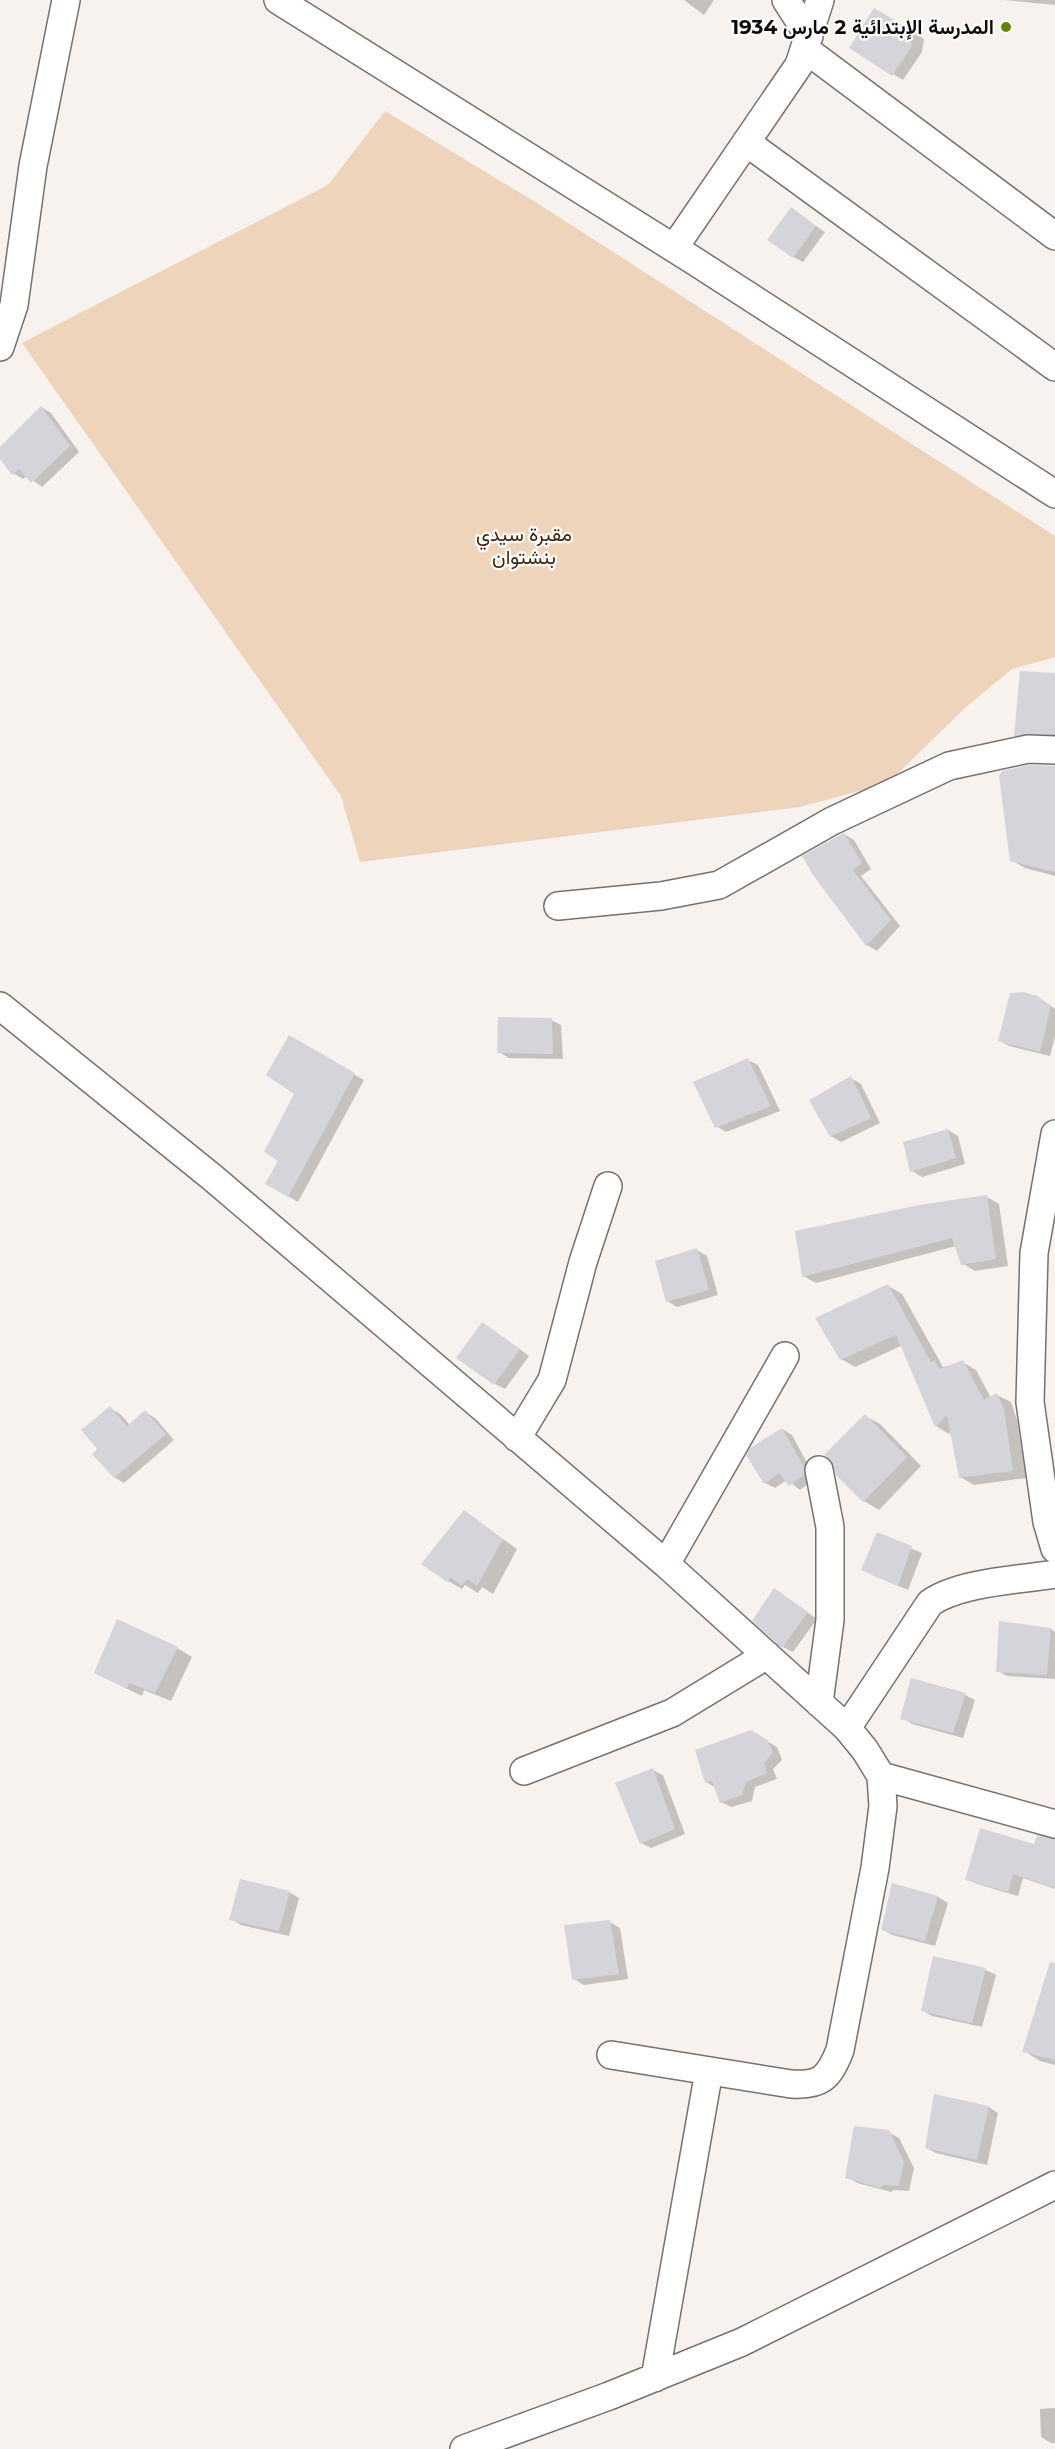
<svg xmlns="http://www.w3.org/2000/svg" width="1055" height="2449" viewBox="0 0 1055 2449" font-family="Montserrat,Vazirmatn,sans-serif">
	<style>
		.green { fill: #efd4bc }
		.shadow { fill: #0003 }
		.building { fill: #d6d4db }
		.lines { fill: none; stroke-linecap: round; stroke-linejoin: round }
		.street-casing { stroke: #76716d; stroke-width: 30 }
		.street { stroke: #fff; stroke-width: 27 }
		.poi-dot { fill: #618400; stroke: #fff; stroke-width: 2 }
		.labels { text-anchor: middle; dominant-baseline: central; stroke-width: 4.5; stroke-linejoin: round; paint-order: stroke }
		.poi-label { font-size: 20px; font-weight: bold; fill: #0e0c0b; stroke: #fff; text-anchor: end }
		.park-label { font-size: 20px; fill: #412508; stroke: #fff }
	</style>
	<rect width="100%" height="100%" fill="#f7f2ed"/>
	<path class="green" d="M 385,111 L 537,203 L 1055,536 L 1055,657 L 1012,669 L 966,707 L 888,783 L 800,807 L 360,862 L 341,796 L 22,343 L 328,185 Z"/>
	<path class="shadow" d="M 684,0 L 714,0 L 704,15 Z
		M 1004,0 L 1055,0 L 1055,5 Z
		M 875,10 L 924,39 L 922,52 L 903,80 L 893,74 Z
		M 791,209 L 825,232 L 803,262 L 793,257 Z
		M 41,407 L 51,413 L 79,452 L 42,487 L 27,476 L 23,479 L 13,473 L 0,457 L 0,449 Z
		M 1055,674 L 1055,741 L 1029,743 L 1015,735 Z
		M 1030,766 L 1055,766 L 1055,876 L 1025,868 L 1011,860 Z
		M 844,834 L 854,840 L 871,869 L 861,876 L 900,926 L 877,951 L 867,945 L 814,874 Z
		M 1047,1003 L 1055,1009 L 1055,1036 L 1050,1056 L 1009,1046 L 999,1040 Z
		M 551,1020 L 561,1025 L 563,1059 L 509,1058 L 499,1052 Z
		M 290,1037 L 364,1080 L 298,1202 L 267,1184 L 280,1161 L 296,1093 Z
		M 748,1060 L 758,1065 L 780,1111 L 726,1132 L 716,1126 Z
		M 851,1078 L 861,1084 L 880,1123 L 841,1142 L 831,1136 Z
		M 948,1130 L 958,1136 L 965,1164 L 922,1177 L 912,1171 Z
		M 987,1197 L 999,1204 L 1008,1266 L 975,1271 L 963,1264 L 956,1246 L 816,1283 L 803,1276 Z
		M 697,1250 L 707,1256 L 718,1295 L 677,1307 L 667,1301 Z
		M 888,1286 L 902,1294 L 943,1367 L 962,1362 L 976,1370 L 991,1398 L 997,1395 L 1011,1402 L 1017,1420 L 1026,1478 L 974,1485 L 960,1477 L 952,1431 L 949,1434 L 936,1426 L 903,1345 L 855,1367 L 841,1359 Z
		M 493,1330 L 529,1356 L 505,1389 L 495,1384 Z
		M 110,1408 L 120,1414 L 130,1425 L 145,1412 L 155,1418 L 174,1440 L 124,1483 L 114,1477 Z
		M 865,1416 L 880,1424 L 921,1466 L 879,1510 L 864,1501 L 837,1475 L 832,1459 Z
		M 782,1429 L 792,1435 L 813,1474 L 813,1480 L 800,1490 L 787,1480 L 775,1488 L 765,1483 Z
		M 465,1512 L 517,1549 L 493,1594 L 482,1587 L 478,1593 L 465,1585 L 462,1589 L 448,1581 Z
		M 877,1534 L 922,1553 L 908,1590 L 872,1575 Z
		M 775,1590 L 817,1619 L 793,1652 L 783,1647 Z
		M 1051,1629 L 1055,1632 L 1055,1679 L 1007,1676 L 998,1671 Z
		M 177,1648 L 192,1657 L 171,1701 L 144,1690 L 142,1696 L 95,1673 Z
		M 965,1695 L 975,1700 L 963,1738 L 912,1724 L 902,1718 Z
		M 751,1732 L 777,1747 L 782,1760 L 773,1769 L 777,1779 L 755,1787 L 752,1801 L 731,1807 L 721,1802 L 716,1788 L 706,1782 Z
		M 653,1770 L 663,1775 L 685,1834 L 651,1848 L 641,1843 Z
		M 1055,1840 L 1055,1889 L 1023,1878 L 1018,1896 L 977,1884 L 967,1879 L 1035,1846 Z
		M 289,1892 L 299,1898 L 289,1936 L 241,1925 L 231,1919 Z
		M 938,1897 L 948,1903 L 935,1946 L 892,1935 L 882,1929 Z
		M 610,1922 L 620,1928 L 628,1979 L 584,1985 L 574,1979 Z
		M 934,1957 L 986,1970 L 996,1975 L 982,2027 L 932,2016 L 922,2010 Z
		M 1055,2004 L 1055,2065 L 1040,2061 L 1024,2051 Z
		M 989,2107 L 998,2113 L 987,2165 L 936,2153 L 926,2148 Z
		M 888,2132 L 899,2138 L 914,2168 L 909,2191 L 894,2190 L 891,2192 L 857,2183 L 847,2177 Z
		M 1055,2408 L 1055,2443 L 1051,2443 L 1041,2437 L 1040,2409 Z"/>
	<path class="building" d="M 874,8 L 915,32 L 911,41 L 912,46 L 892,76 L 849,48 Z
		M 791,207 L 816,226 L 793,258 L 767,240 Z
		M 41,406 L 70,446 L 31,483 L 19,469 L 12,475 L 0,459 L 0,447 Z
		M 1020,671 L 1055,673 L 1055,734 L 1014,736 Z
		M 1029,765 L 1055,766 L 1055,872 L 1010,861 L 999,776 L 1002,771 Z
		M 844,833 L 862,863 L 853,870 L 891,920 L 866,946 L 813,875 L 802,856 Z
		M 1023,992 L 1037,996 L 1051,1006 L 1040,1052 L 998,1041 L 1010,993 Z
		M 498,1017 L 552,1018 L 553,1054 L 497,1053 Z
		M 289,1035 L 355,1073 L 288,1197 L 265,1184 L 278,1161 L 264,1152 L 294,1094 L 266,1075 Z
		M 748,1058 L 771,1106 L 715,1128 L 693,1082 Z
		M 851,1076 L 871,1118 L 830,1137 L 809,1100 Z
		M 948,1129 L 956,1158 L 910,1172 L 903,1142 Z
		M 987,1195 L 996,1259 L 961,1265 L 952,1238 L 802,1277 L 795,1231 L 919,1205 Z
		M 697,1248 L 709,1290 L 666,1302 L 655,1261 Z
		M 888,1284 L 931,1362 L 934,1360 L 940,1369 L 963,1360 L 984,1400 L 997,1393 L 1004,1409 L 1013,1471 L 959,1478 L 947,1415 L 935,1427 L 896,1335 L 840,1360 L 815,1318 Z
		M 482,1322 L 520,1349 L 494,1385 L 456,1358 Z
		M 110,1406 L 127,1426 L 145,1410 L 166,1434 L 114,1478 L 92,1454 L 97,1449 L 81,1430 Z
		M 865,1414 L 907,1457 L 863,1502 L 836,1475 L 831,1460 L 824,1455 Z
		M 782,1428 L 804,1467 L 804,1475 L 789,1486 L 779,1473 L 764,1484 L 746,1455 L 750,1448 Z
		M 464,1510 L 503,1539 L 477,1586 L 467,1579 L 462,1586 L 450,1577 L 447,1582 L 421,1564 Z
		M 877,1532 L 912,1546 L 898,1586 L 861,1570 Z
		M 774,1588 L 808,1612 L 782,1648 L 752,1621 Z
		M 117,1619 L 178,1647 L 155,1693 L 129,1683 L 127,1689 L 94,1673 Z
		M 999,1621 L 1051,1628 L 1047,1675 L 996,1672 Z
		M 911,1678 L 966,1693 L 953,1733 L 900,1719 Z
		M 751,1730 L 768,1740 L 773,1753 L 764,1763 L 767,1773 L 746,1782 L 742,1795 L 720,1803 L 712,1781 L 705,1783 L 695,1750 Z
		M 653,1768 L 675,1829 L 640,1844 L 615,1783 Z
		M 980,1828 L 1034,1844 L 1037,1835 L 1055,1839 L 1055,1888 L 1013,1874 L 1008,1892 L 965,1880 Z
		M 240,1879 L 290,1891 L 279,1931 L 229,1920 Z
		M 892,1883 L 938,1896 L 925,1941 L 881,1930 Z
		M 610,1920 L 619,1974 L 572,1980 L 564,1925 Z
		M 933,1956 L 986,1968 L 972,2023 L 921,2011 Z
		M 1050,1962 L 1055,1963 L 1055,2060 L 1022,2052 Z
		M 934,2094 L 989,2106 L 977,2160 L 925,2148 Z
		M 854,2126 L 889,2130 L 904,2162 L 899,2186 L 883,2185 L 880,2188 L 845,2178 Z"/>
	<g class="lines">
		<g class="street-casing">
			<path id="street" d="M 278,0 L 696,262 L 1055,494
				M 786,0 L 809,36
				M 805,49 L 1055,236
				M 746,142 L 1055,367
				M 674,248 L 799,65 L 820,0
				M 0,347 L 14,305 L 33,166 L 66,0
				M 558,906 L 661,896 L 719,885 L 832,821 L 949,766 L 1028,749 L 1055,750
				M 0,1006 L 213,1178 L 666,1564 L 847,1728 L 865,1750 L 881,1776 L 883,1806 L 875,1868 L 840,2050 C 829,2078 821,2086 791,2084 L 611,2055
				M 1055,1134 L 1034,1253 L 1030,1402 L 1047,1522 L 1055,1549
				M 517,1438 L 552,1380 L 583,1262 L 608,1186
				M 819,1470 L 830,1527 L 830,1620 L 819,1703
				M 666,1564 L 785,1356
				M 847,1728 L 930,1603 C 960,1582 1019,1580 1055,1574
				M 524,1771 L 672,1713 L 767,1655
				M 881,1776 L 1055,1824
				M 655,2378 L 709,2071
				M 464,2449 L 609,2396 L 742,2342 L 1055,2185"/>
		</g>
		<use href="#street" class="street"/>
	</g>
	<circle class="poi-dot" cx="1006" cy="27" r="6"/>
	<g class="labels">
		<g class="poi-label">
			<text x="994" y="27">المدرسة الإبتدائية 2 مارس 1934</text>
		</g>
		<g class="park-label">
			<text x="524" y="534">مقبرة سيدي<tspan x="524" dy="23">بنشتوان</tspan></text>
		</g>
	</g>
</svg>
